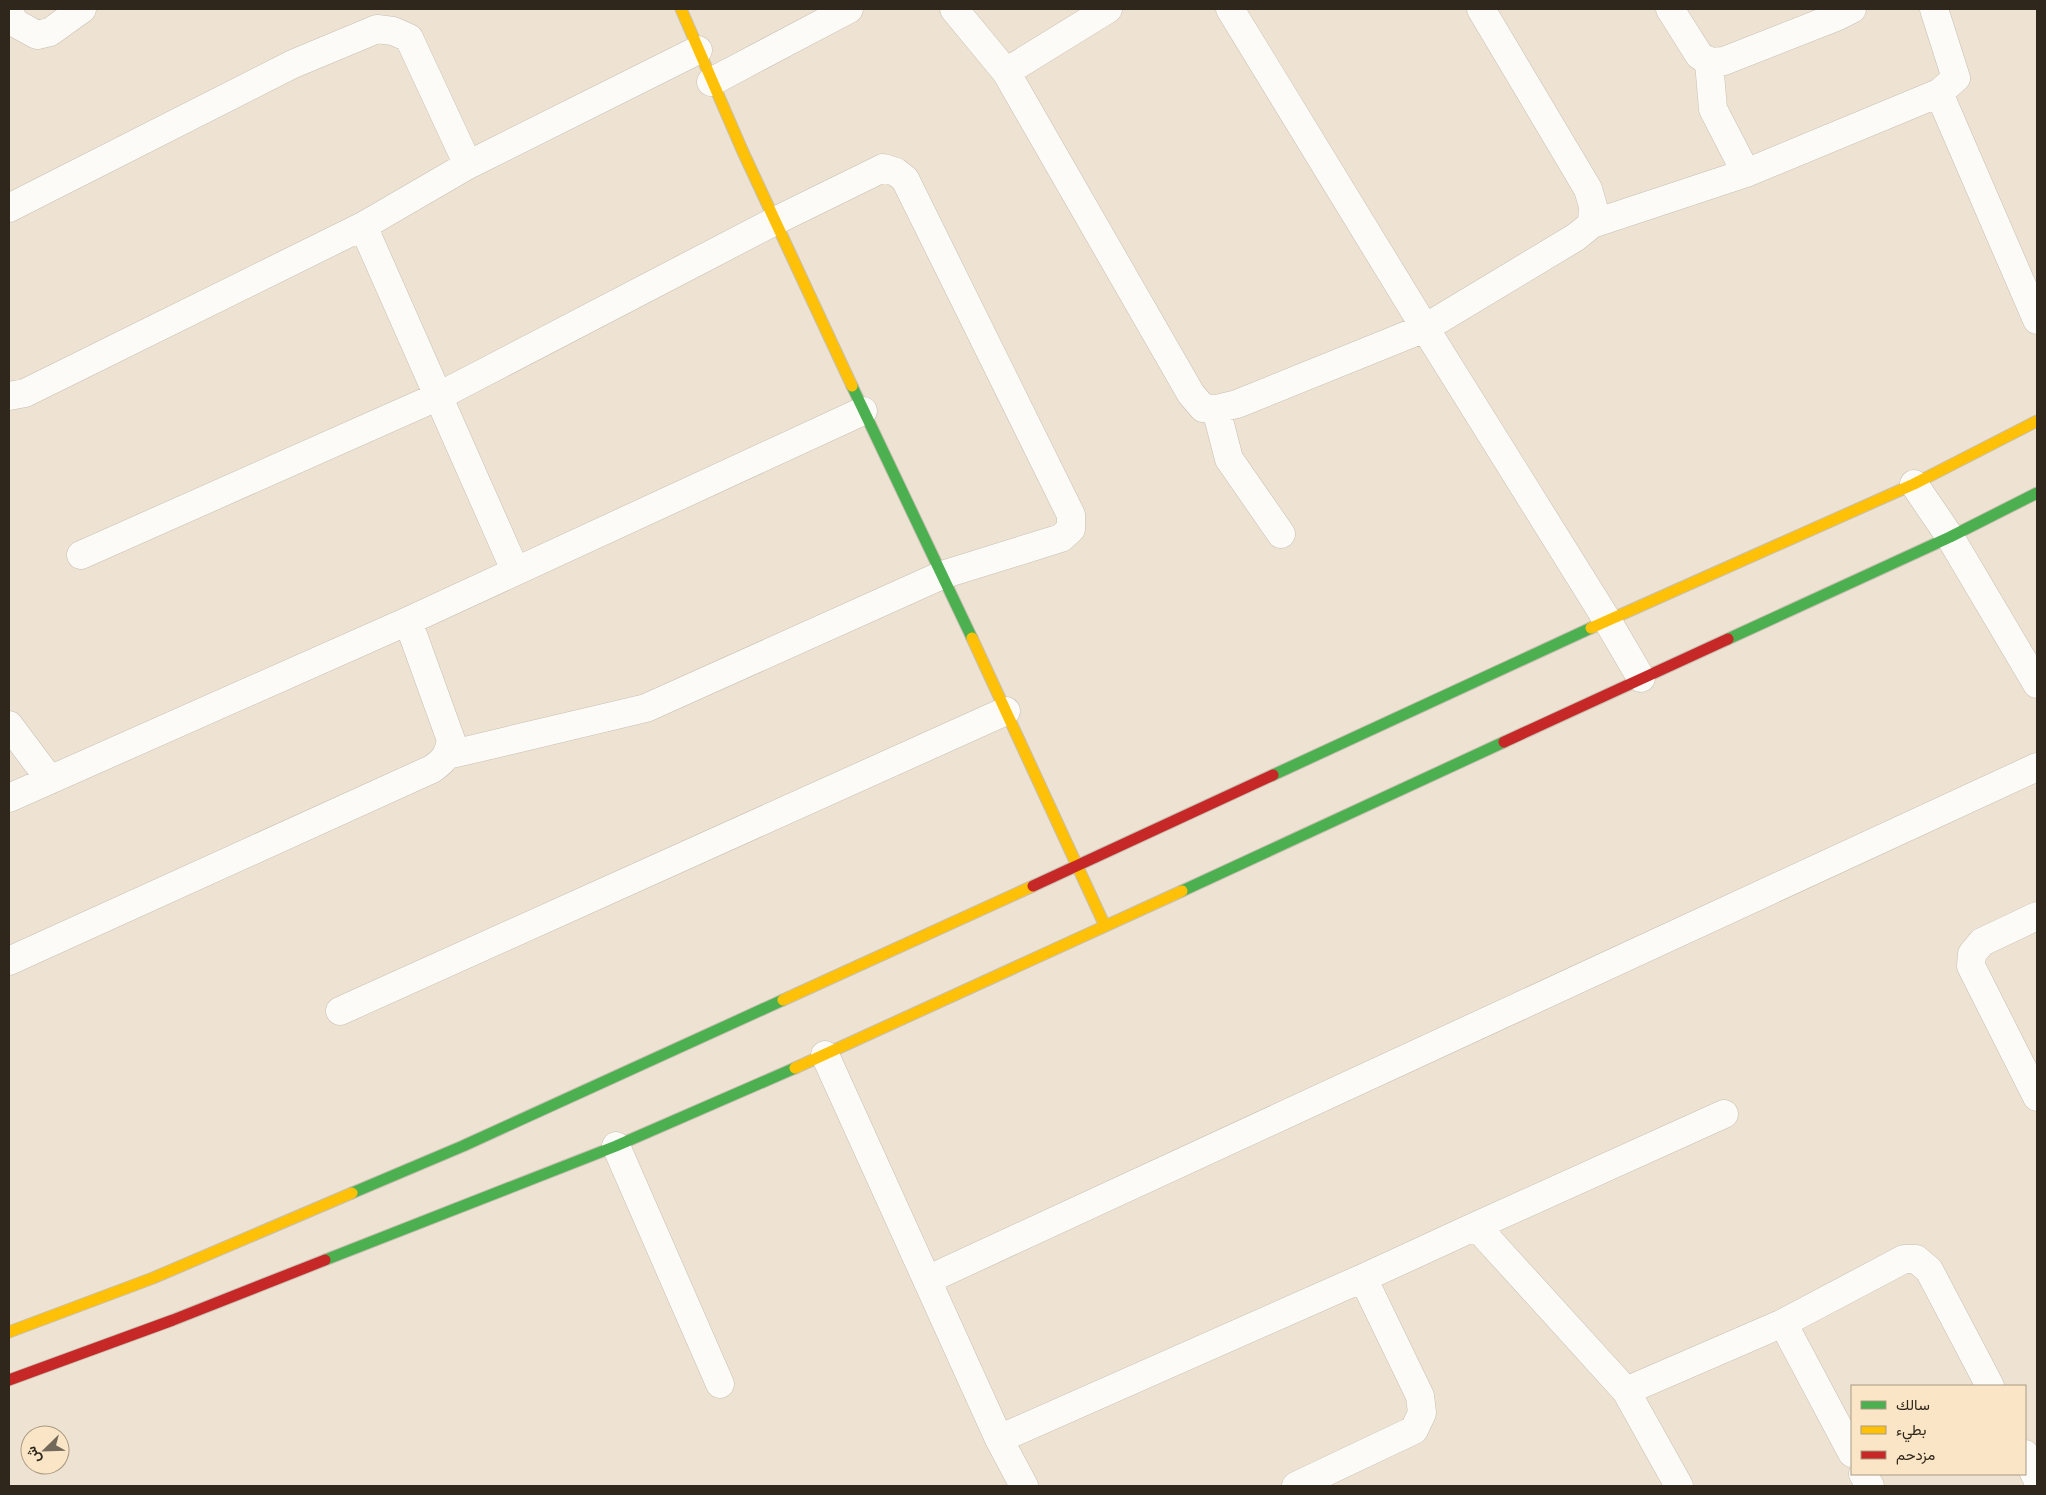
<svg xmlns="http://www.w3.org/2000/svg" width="2046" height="1495" viewBox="0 0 2046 1495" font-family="Helvetica,Vazirmatn,sans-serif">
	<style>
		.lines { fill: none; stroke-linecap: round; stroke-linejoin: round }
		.street-casing { stroke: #c7bfb1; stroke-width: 29 }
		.fast-casing { stroke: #c7bfb1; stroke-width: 13 }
		.slow-casing { stroke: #c7bfb1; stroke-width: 13 }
		.jam-casing { stroke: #c7bfb1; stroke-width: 13 }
		.street { stroke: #fcfbf8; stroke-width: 28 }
		.fast { stroke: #4caf50; stroke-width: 11 }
		.slow { stroke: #ffc107; stroke-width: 11 }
		.jam { stroke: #c62828; stroke-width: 11 }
	</style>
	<rect width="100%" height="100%" fill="#eee3d2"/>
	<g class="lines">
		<g class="street-casing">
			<path id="street" d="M 954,9 L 1006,72 L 1191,394 L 1203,408 L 1216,409 L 1237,404 L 1425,328 L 1576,237 L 1592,224 L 1593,206 L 1588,189 L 1481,9
				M 1230,9 L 1425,328 L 1607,620 L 1641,678
				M 1670,9 L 1699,55 L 1709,62 L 1724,61 L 1836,17 L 1852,9
				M 9,12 L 15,23 L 37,35 L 50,32 L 82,9
				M 1709,62 L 1713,109 L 1746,173
				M 1006,72 L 1108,9
				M 711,82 L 849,9
				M 1939,93 L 2037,320
				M 468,165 L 698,50
				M 9,208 L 293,64 L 377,29 L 393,31 L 409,38 L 468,165 L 363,226 L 25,393 L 9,396
				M 1592,224 L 1746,173 L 1939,93 L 1956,78 L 1934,9
				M 363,226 L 515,570
				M 1216,409 L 1229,459 L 1281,534
				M 1914,484 L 1950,537 L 2037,684
				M 81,555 L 439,396 L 775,221 L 883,168 L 896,172 L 905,179 L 1071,515 L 1071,529 L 1061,538 L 942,575 L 646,708 L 448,755
				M 9,725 L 50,780
				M 9,798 L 408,621 L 863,411
				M 2037,916 L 1982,942 L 1972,954 L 1971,966 L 2037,1097
				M 9,961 L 432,769 C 445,760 448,755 451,740 L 408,621
				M 340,1011 L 1006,711
				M 825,1055 L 999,1439 L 1024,1486
				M 616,1146 L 720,1384
				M 1476,1226 L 1724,1114
				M 927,1280 L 2037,767
				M 1783,1323 L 1852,1453
				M 1626,1391 L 1783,1323 L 1904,1259 L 1916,1259 L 1929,1270 L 1990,1386
				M 999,1439 L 1363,1278 L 1476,1226 L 1626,1391 L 1679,1486
				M 2025,1454 L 2037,1479
				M 1863,1474 L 1870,1486
				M 1296,1486 L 1414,1430 L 1422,1413 L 1420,1396 L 1363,1278"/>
		</g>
		<g class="fast-casing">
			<path id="fast" d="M 852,386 L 972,638
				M 1728,639 L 1950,537 L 2037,493
				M 1273,775 L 1591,628
				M 1182,891 L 1504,742
				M 352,1193 L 463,1146 L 783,1000
				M 325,1260 L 616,1146 L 795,1068"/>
		</g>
		<g class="slow-casing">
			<path id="slow" d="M 681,9 L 743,152 L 852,386
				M 1591,628 L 1914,484 L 2037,421
				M 972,638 L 1105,926
				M 783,1000 L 1033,886
				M 795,1068 L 1182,891
				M 9,1332 L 153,1278 L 352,1193"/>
		</g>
		<g class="jam-casing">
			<path id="jam" d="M 1504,742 L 1728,639
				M 1033,886 L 1273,775
				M 9,1380 L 173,1320 L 325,1260"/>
		</g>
		<use href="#street" class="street"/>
		<use href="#fast" class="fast"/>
		<use href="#slow" class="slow"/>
		<use href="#jam" class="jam"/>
	</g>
	<rect width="2046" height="1495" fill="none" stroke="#2f271b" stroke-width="20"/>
	<rect x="1851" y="1385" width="175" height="90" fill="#fae6c6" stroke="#a99a82"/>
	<rect x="1861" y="1401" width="25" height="8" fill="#4caf50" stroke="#a99a82"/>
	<text x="1896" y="1410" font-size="15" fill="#2f271b">سالك</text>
	<rect x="1861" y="1426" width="25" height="8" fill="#ffc107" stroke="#a99a82"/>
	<text x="1896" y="1435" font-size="15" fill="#2f271b">بطيء</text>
	<rect x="1861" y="1451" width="25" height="8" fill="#c62828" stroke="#a99a82"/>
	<text x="1896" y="1460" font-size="15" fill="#2f271b">مزدحم</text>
	<g transform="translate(45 1450) rotate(247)"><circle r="24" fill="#fae6c6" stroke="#a99a82"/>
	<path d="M0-4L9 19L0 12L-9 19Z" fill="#72695b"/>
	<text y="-8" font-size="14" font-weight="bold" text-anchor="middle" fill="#2f271b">ش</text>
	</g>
</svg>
